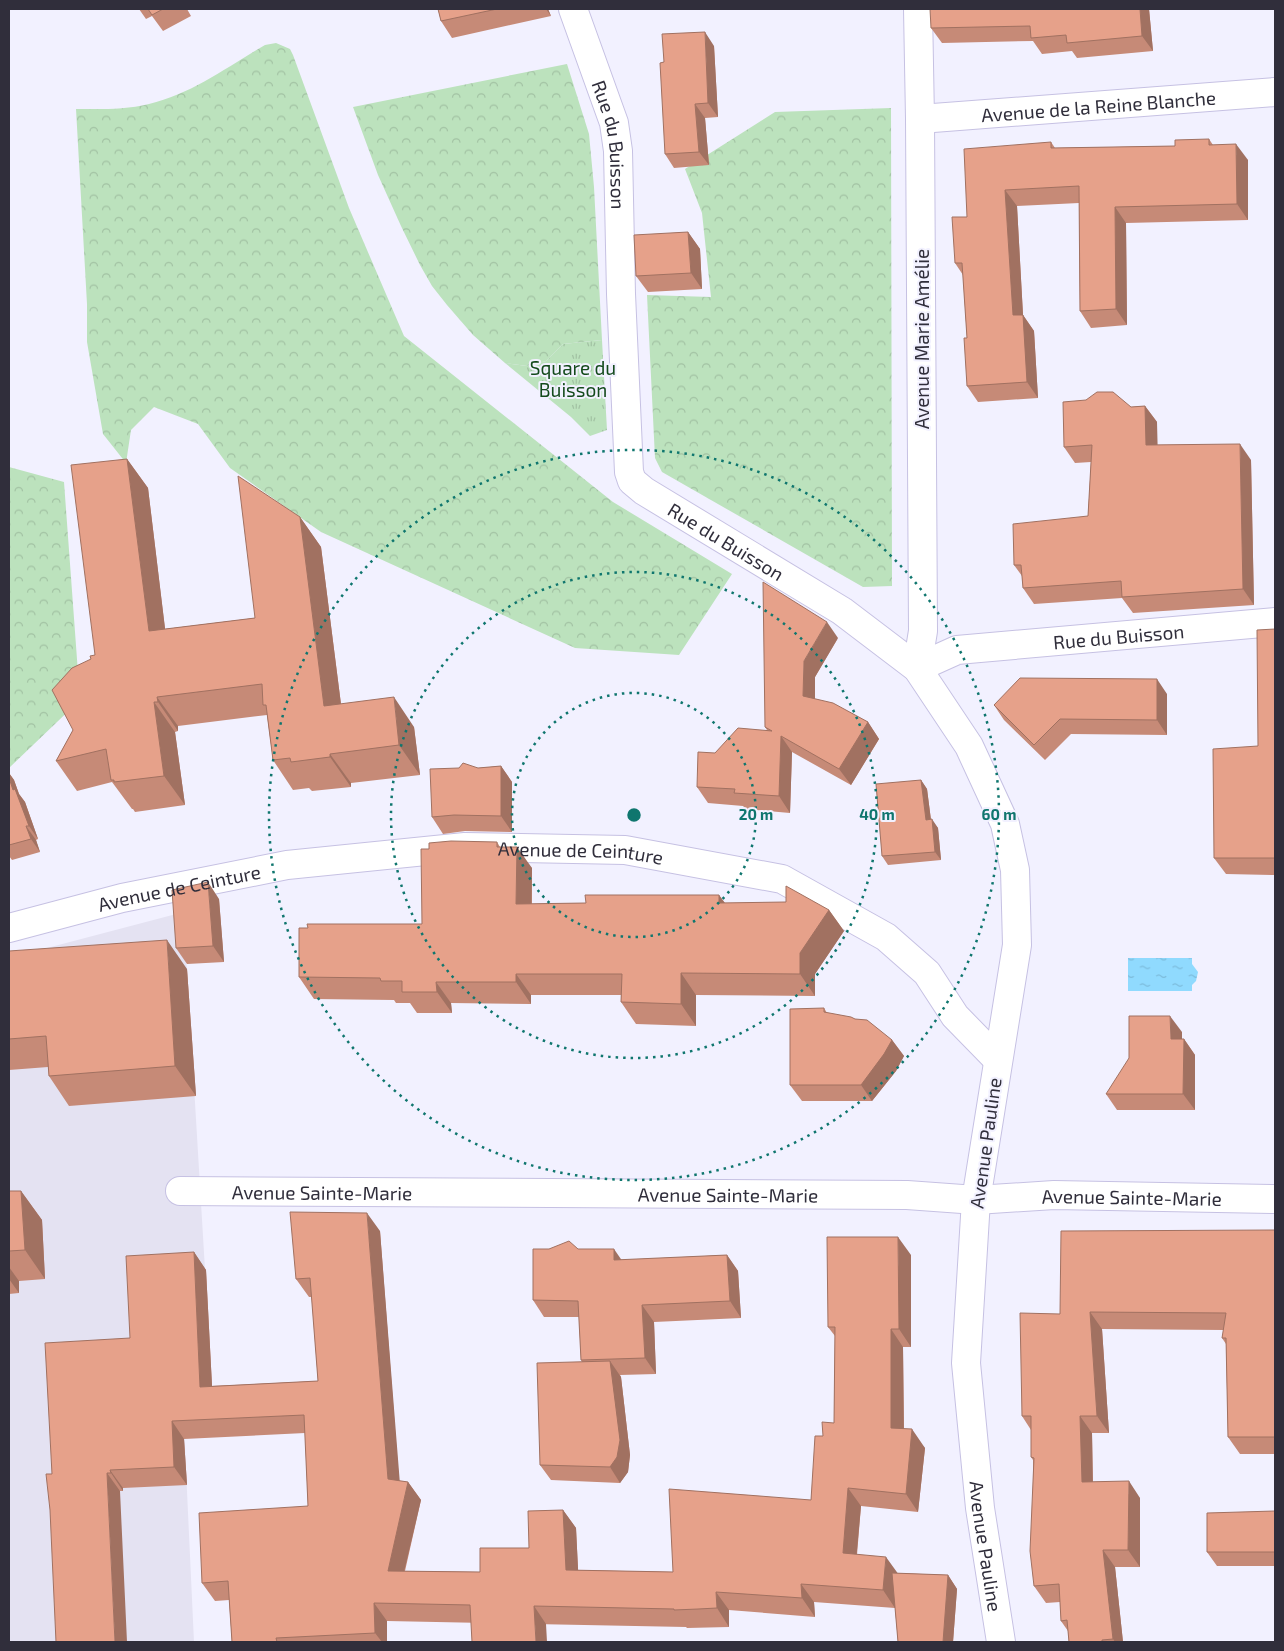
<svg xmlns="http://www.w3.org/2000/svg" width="1284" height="1651" viewBox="0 0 1284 1651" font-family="'Exo 2',sans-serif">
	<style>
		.built { fill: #e4e2f2 }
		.grass { fill: url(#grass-tufts) }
		.forest { fill: url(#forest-crowns) }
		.water { fill: url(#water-ripples) }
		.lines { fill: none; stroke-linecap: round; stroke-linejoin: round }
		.minor-casing { stroke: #c6c1e3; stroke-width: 30 }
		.minor { stroke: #fff; stroke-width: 28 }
		.wall { fill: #c68a77 }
		.shaded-wall { fill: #a17161 }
		.building { fill: #e6a18a; stroke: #a17161 }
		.ring { fill: none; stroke: #0f766e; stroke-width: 2.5; stroke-dasharray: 2.5 5 }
		.labels { text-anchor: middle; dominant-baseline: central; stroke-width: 4; stroke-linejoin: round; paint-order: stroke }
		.street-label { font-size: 19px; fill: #302e3b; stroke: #f2f1ff }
		.park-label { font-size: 19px; fill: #134a1b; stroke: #f2f1ff }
		.centre { fill: #0f766e; stroke: #f2f1ff; stroke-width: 2.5 }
		.ring-label { font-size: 15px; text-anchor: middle; font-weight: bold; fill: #0f766e; stroke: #f2f1ff; stroke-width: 4; stroke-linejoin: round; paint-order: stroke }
	</style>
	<defs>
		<pattern id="grass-tufts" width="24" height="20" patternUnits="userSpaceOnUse" patternTransform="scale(1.25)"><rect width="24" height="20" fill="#bce2bd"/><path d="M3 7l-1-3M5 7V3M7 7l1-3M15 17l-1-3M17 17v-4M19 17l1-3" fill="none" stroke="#a2c2a3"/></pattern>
		<pattern id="forest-crowns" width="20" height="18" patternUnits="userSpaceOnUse" patternTransform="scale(1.25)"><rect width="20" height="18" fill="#bce2bd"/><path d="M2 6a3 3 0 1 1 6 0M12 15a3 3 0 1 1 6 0" fill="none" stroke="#a2c2a3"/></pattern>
		<pattern id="water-ripples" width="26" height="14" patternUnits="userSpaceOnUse" patternTransform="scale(1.25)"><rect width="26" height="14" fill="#90dafe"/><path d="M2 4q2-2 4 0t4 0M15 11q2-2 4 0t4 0" fill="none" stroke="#7cbbdb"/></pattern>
	</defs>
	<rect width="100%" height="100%" fill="#f2f1ff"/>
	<path class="built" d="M 180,913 L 187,969 L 213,1403 L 183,1405 L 194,1642 L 9,1642 L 9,958 Z"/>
	<path class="grass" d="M 602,340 L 607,430 L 590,436 L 571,417 L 505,363 L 527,366 L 546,361 L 563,344 Z"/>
	<path class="forest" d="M 276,43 L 290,49 L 293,55 L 349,208 L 404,336 L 613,502 L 732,574 L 679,655 L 575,648 L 321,532 L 230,468 L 198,424 L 154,407 L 131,430 L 126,463 L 103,434 L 87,342 L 87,304 L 76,109 C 100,109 125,110 149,104 C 192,94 227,67 265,45 Z
		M 567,64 L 589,134 L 594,187 L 602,340 L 563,344 L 546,361 L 527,366 L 505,363 L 473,335 L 447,305 L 432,286 L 420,265 L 401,226 L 378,175 L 353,107 Z
		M 891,108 L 892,586 L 863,587 L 662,472 L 655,458 L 647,295 L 711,297 L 702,213 L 685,169 L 775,112 Z
		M 9,467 L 64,482 L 80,700 L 9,768 Z"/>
	<path class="water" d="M 1128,958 L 1192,958 L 1192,964 L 1198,972 L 1196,981 L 1192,985 L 1192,991 L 1128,991 Z"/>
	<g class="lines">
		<g class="minor-casing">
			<g id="minor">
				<path id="s1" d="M 573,9 L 614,123 L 618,151 L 621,294 L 629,472 L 632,481 L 644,491 L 842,611 L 917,668 L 969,746 L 1005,824 L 1015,870 L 1017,945 L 976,1200 L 966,1363 L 980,1508 L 1001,1642"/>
				<path id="s2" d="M 920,119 L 1275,92"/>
				<path d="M 917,668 L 923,631 L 920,119 L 918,9"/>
				<path id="s3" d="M 917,668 L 957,650 L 1275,622"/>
				<path id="s4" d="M 9,928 L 122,898 L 287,865 L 465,847 L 625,850 L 782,879 L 886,937 L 927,973 L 955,1016 L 997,1059"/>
				<path id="s5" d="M 180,1191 L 907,1195 L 976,1200 L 1054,1195 L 1275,1199"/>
			</g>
		</g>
		<use href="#minor" class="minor"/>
	</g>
	<path class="wall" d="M 139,9 L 187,9 L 191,16 L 163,31 L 152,16 L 146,19 Z
		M 438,9 L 548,9 L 551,16 L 452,38 L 441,21 Z
		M 1149,9 L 1153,51 L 1077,58 L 1072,51 L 1042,54 L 1033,41 L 942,43 L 931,28 Z
		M 714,46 L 718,117 L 705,118 L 709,165 L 674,168 L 665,154 Z
		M 1209,139 L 1213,145 L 1248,160 L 1248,220 L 1126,223 L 1127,325 L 1091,328 L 1080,311 L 1079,203 L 1017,206 L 1023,315 L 1034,331 L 1038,398 L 978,402 L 967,386 L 967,338 L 963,275 L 955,263 L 967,217 L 1051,142 L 1055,148 L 1175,146 Z
		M 688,232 L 700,249 L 702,289 L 648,292 L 636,276 Z
		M 1145,406 L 1157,422 L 1157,445 L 1251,460 L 1254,605 L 1133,613 L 1122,598 L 1034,604 L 1023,588 L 1022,576 L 1014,565 L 1088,516 L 1091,462 L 1075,463 L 1064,447 L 1131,407 Z
		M 127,459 L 148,488 L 165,629 L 255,618 L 300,517 L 321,547 L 341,704 L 414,727 L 420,775 L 351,783 L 351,787 L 312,791 L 309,788 L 293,790 L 273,760 L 267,715 L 178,726 L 178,731 L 175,732 L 185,805 L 135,812 L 133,809 L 132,809 L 112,782 L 77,791 L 56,761 L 73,730 L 91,659 L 95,655 Z
		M 1275,629 L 1275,875 L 1226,874 L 1214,858 L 1258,746 Z
		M 838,638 L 815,677 L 815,699 L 868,722 L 879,739 L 851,785 L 792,752 L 790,813 L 746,809 L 743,806 L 708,803 L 697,787 L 715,753 L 767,730 L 765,727 Z
		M 1167,694 L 1167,735 L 1071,734 L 1045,760 L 1004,720 L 994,705 Z
		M 501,766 L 512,782 L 512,832 L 465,831 L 443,834 L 432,817 L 478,768 Z
		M 9,773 L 14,780 L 19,794 L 25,802 L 38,839 L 36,840 L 40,852 L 12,860 L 9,856 Z
		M 921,780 L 927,789 L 931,820 L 938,828 L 941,860 L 888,865 L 882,856 Z
		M 497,842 L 500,847 L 532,868 L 532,904 L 586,903 L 719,895 L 725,903 L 829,910 L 844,931 L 815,974 L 815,996 L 696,995 L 696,1026 L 636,1024 L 621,1002 L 621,995 L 531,995 L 531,1004 L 451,1003 L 452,1013 L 417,1013 L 410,1003 L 396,1003 L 394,1000 L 314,999 L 299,977 L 422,924 Z
		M 219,899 L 224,962 L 187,964 L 176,948 Z
		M 9,951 L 187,969 L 196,1096 L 69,1106 L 49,1076 L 48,1067 L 9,1070 Z
		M 824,1008 L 827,1013 L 855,1019 L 892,1040 L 904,1056 L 896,1071 L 872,1101 L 802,1101 L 790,1085 Z
		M 1182,1032 L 1182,1039 L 1184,1039 L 1195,1055 L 1195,1110 L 1117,1110 L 1106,1094 Z
		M 9,1191 L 21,1191 L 42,1220 L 45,1279 L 19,1281 L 19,1293 L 9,1294 Z
		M 1275,1230 L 1275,1454 L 1240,1454 L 1228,1437 L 1226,1344 L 1222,1338 L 1224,1330 L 1102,1329 L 1109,1433 L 1092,1433 L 1093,1482 L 1140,1498 L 1140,1567 L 1115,1567 L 1123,1642 L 1069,1642 L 1068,1631 L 1061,1621 L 1060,1602 L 1046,1603 L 1034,1586 L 1033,1460 L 1031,1457 L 1031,1430 L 1022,1416 L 1060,1314 Z
		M 380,1231 L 399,1481 L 408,1482 L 421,1500 L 405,1571 L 480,1572 L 529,1548 L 563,1510 L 576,1528 L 578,1570 L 673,1572 L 811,1500 L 823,1436 L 834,1423 L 835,1336 L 828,1327 L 911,1255 L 911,1347 L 903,1347 L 904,1429 L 925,1448 L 918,1512 L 861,1506 L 857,1555 L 897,1573 L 948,1575 L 957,1589 L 953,1642 L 898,1642 L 895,1608 L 814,1602 L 815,1617 L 729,1610 L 729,1627 L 687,1628 L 686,1627 L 387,1621 L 387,1642 L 232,1642 L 229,1600 L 215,1601 L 202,1583 L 308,1506 L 305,1433 L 184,1439 L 187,1485 L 123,1488 L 123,1491 L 120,1491 L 52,1474 L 130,1338 L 194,1252 L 206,1270 L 212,1386 L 318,1381 L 312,1297 L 309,1297 L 296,1279 Z
		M 578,1249 L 621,1260 L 727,1255 L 738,1271 L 741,1318 L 654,1322 L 656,1374 L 620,1375 L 621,1377 L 630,1455 L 628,1472 L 620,1483 L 551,1480 L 540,1465 L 582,1362 L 581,1360 L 579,1317 L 544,1317 L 533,1300 Z
		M 1275,1511 L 1275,1566 L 1217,1566 L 1207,1552 Z"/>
	<path class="shaded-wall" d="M 546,9 L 548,9 L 551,16 Z
		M 1140,9 L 1149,9 L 1153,51 L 1142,36 Z
		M 705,32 L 714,46 L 718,117 L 708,103 Z
		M 695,104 L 705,118 L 709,165 L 699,152 Z
		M 1236,144 L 1248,160 L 1248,220 L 1237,204 Z
		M 1005,190 L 1017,206 L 1023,315 L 1034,331 L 1038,398 L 1027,382 L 1013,315 Z
		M 1115,207 L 1126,223 L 1127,325 L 1116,309 Z
		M 688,232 L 700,249 L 702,289 L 691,273 Z
		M 1145,406 L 1157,422 L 1158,461 L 1146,445 Z
		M 1240,444 L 1251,460 L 1254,605 L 1243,589 Z
		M 127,459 L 148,488 L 169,661 L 149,631 Z
		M 300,517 L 321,547 L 345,736 L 324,706 Z
		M 827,622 L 838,638 L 815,677 L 815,713 L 803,696 L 804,661 Z
		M 1157,679 L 1167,694 L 1167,735 L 1157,720 Z
		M 157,697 L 178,726 L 178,731 L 158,702 Z
		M 394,697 L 414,727 L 420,775 L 399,745 Z
		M 154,702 L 175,732 L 185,805 L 164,776 Z
		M 868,722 L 879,739 L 851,785 L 839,769 Z
		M 781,736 L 792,752 L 790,813 L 779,796 Z
		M 330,754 L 351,783 L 351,787 L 330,757 Z
		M 501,766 L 512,782 L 512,832 L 501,816 Z
		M 9,773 L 14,780 L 19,794 L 25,802 L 38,839 L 29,826 L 13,790 L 9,778 Z
		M 921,780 L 927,789 L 932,828 L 926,820 Z
		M 932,819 L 938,828 L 941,860 L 935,852 Z
		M 26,826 L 36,840 L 40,852 L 31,839 Z
		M 517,847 L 532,868 L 531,926 L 516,904 Z
		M 208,882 L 219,899 L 224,962 L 213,946 Z
		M 719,895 L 734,916 L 719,903 Z
		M 829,910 L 844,931 L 815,974 L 815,996 L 800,974 L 800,953 Z
		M 167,940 L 187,969 L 196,1096 L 175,1066 Z
		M 681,973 L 696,995 L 696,1026 L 681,1004 Z
		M 516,974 L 531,995 L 531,1004 L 516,982 Z
		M 436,982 L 451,1003 L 452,1013 L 437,992 Z
		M 1170,1016 L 1182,1032 L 1182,1055 L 1171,1039 Z
		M 1184,1039 L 1195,1055 L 1195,1110 L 1183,1094 Z
		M 892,1040 L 904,1056 L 896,1071 L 872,1101 L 861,1085 Z
		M 21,1191 L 42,1220 L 45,1279 L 25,1250 Z
		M 367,1213 L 380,1231 L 401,1497 L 388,1479 Z
		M 898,1237 L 911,1255 L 911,1347 L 899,1329 Z
		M 614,1249 L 625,1265 L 614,1260 Z
		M 194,1252 L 206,1270 L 213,1405 L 200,1387 Z
		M 727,1255 L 738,1271 L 741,1318 L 730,1301 Z
		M 9,1267 L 19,1281 L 19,1293 L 9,1279 Z
		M 642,1305 L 654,1322 L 656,1374 L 645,1358 Z
		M 1090,1312 L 1102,1329 L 1109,1433 L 1097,1416 Z
		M 891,1329 L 903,1347 L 904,1446 L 891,1428 Z
		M 610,1361 L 621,1377 L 630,1455 L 628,1472 L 620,1483 L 610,1467 Z
		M 1080,1416 L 1092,1433 L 1093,1499 L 1082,1482 Z
		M 172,1421 L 184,1439 L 187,1485 L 174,1467 Z
		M 912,1429 L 925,1448 L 918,1512 L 906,1494 Z
		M 110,1470 L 123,1488 L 123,1491 L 111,1473 Z
		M 107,1473 L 120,1491 L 127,1642 L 115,1642 Z
		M 1129,1481 L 1140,1498 L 1140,1567 L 1128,1550 Z
		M 408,1482 L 421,1500 L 400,1589 L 388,1571 Z
		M 848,1488 L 861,1506 L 855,1572 L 843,1553 Z
		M 563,1510 L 576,1528 L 579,1588 L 566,1570 Z
		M 1103,1550 L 1115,1567 L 1123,1642 L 1115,1642 L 1113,1639 Z
		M 886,1557 L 899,1575 L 895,1608 L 883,1590 Z
		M 948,1575 L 957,1589 L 953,1642 L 943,1642 Z
		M 801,1584 L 814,1602 L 815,1617 L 802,1598 Z
		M 716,1592 L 729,1610 L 729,1627 L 717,1608 Z
		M 374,1603 L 387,1621 L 387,1642 L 382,1642 L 375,1633 Z
		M 534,1606 L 546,1624 L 547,1642 L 536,1642 Z"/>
	<path class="building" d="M 148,9 L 163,9 L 152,15 Z
		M 438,9 L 497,9 L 441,21 Z
		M 930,9 L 1140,9 L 1142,36 L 1067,43 L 1066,35 L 1031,38 L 1030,26 L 931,28 Z
		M 705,32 L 708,103 L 695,104 L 699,152 L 665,154 L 660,63 L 664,62 L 662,34 Z
		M 1209,139 L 1209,145 L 1236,144 L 1237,204 L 1115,207 L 1116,309 L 1080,311 L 1079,186 L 1005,190 L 1013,315 L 1023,315 L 1027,382 L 967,386 L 964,338 L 967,338 L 962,263 L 955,263 L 952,217 L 967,217 L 964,149 L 1051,142 L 1051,148 L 1175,146 L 1175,140 Z
		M 688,232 L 691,273 L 636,276 L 634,235 Z
		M 1097,392 L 1113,392 L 1131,407 L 1145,406 L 1146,445 L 1240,444 L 1243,589 L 1122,597 L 1121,581 L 1023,588 L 1021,565 L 1014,565 L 1013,524 L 1088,516 L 1092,445 L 1064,447 L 1063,402 L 1086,400 Z
		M 127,459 L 149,631 L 255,618 L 238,476 L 300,517 L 324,706 L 394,697 L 399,745 L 330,754 L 330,757 L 291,762 L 290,758 L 273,760 L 266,705 L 263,705 L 262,684 L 157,697 L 158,702 L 154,702 L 164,776 L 114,782 L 114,780 L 111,780 L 106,749 L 56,761 L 73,730 L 52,690 L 72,668 L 91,659 L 90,656 L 95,655 L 71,465 Z
		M 763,582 L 827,622 L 804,661 L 803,696 L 833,703 L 868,722 L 839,769 L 781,736 L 779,796 L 734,793 L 735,789 L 697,787 L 698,752 L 715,753 L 738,728 L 772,731 L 765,727 Z
		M 1275,629 L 1275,858 L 1214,858 L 1213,749 L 1258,746 L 1257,630 Z
		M 1020,678 L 1157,679 L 1157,720 L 1060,719 L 1034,745 L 994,705 Z
		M 463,763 L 478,768 L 501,766 L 501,816 L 454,815 L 432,817 L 430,769 L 459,768 Z
		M 9,778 L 13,790 L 15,789 L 29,826 L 26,826 L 31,839 L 9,845 Z
		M 921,780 L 926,820 L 932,819 L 935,852 L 882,856 L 876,784 Z
		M 451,841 L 497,842 L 497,847 L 517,847 L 516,904 L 586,903 L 585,895 L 719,895 L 719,903 L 786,902 L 786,886 L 829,910 L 800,953 L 800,974 L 681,973 L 681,1004 L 621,1002 L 622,974 L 516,974 L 516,982 L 436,982 L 437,992 L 402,992 L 402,981 L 381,981 L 380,978 L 299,977 L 299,928 L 308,928 L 307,924 L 422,924 L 421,849 L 429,849 L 429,843 Z
		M 208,882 L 213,946 L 176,948 L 172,890 Z
		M 167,940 L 175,1066 L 49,1076 L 46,1036 L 9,1039 L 9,951 Z
		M 824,1008 L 824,1012 L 851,1017 L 855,1019 L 867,1020 L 892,1040 L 884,1054 L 861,1085 L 790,1085 L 790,1009 Z
		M 1129,1016 L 1170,1016 L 1171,1039 L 1184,1039 L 1183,1094 L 1106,1094 L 1129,1058 Z
		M 9,1191 L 21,1191 L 25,1250 L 9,1251 Z
		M 290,1212 L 367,1213 L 388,1479 L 408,1482 L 388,1571 L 480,1572 L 480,1548 L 529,1548 L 528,1511 L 563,1510 L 566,1570 L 673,1572 L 669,1489 L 811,1500 L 815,1436 L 823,1436 L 822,1422 L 834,1423 L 835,1327 L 828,1327 L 827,1237 L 898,1237 L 899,1329 L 891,1329 L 891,1428 L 912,1429 L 906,1494 L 848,1488 L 843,1553 L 886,1557 L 883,1590 L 801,1584 L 802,1598 L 716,1592 L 717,1608 L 698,1609 L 674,1610 L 674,1609 L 534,1606 L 536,1642 L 472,1642 L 470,1605 L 374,1603 L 375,1633 L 276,1638 L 277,1642 L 232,1642 L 228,1581 L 202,1583 L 199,1513 L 308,1506 L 304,1415 L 172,1421 L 174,1467 L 110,1470 L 111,1473 L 107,1473 L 115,1642 L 56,1642 L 50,1510 L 46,1474 L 52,1474 L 45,1343 L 130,1338 L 126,1256 L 194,1252 L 200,1387 L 318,1381 L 310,1278 L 296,1279 Z
		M 1275,1230 L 1275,1437 L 1228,1437 L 1226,1338 L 1222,1338 L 1226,1313 L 1090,1312 L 1097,1416 L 1080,1416 L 1082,1482 L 1129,1481 L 1128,1550 L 1103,1550 L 1113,1639 L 1102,1640 L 1102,1642 L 1069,1642 L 1067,1620 L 1061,1621 L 1059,1584 L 1034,1586 L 1030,1551 L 1034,1458 L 1031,1457 L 1031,1416 L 1022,1416 L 1020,1313 L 1060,1314 L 1061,1231 Z
		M 569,1241 L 578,1249 L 614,1249 L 614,1260 L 727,1255 L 730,1301 L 642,1305 L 645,1358 L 581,1360 L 578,1301 L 533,1300 L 533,1249 L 549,1249 Z
		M 610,1361 L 620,1440 L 617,1457 L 610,1467 L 540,1465 L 537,1363 Z
		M 1275,1511 L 1275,1552 L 1207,1552 L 1207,1513 Z
		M 892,1573 L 948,1575 L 943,1642 L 898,1642 Z"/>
	<g class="ring">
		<circle cx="634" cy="815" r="122"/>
		<circle cx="634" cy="815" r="243"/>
		<circle cx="634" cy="815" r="365"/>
	</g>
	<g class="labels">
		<g class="street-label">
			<text stroke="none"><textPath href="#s2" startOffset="179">Avenue de la Reine Blanche</textPath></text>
			<text stroke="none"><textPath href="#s1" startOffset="142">Rue du Buisson</textPath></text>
			<text transform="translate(921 339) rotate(-90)">Avenue Marie Amélie</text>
			<text stroke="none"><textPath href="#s1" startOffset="592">Rue du Buisson</textPath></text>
			<text stroke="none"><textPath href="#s3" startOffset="206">Rue du Buisson</textPath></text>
			<text stroke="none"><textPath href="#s4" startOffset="580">Avenue de Ceinture</textPath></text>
			<text stroke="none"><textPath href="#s4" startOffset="175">Avenue de Ceinture</textPath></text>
			<text transform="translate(985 1143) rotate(-82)">Avenue Pauline</text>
			<text stroke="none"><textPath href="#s5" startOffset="142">Avenue Sainte-Marie</textPath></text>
			<text stroke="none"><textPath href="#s5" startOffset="548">Avenue Sainte-Marie</textPath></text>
			<text stroke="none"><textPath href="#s5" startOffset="952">Avenue Sainte-Marie</textPath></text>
			<text stroke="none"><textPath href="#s1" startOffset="1729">Avenue Pauline</textPath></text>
		</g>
		<g class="park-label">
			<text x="573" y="367">Square du<tspan x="573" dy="22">Buisson</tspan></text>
		</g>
	</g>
	<circle cx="634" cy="815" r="8" class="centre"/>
	<g class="ring-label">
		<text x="756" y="820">20 m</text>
		<text x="877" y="820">40 m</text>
		<text x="999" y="820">60 m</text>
	</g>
	<rect width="1284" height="1651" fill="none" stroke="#302e3b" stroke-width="20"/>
</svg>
